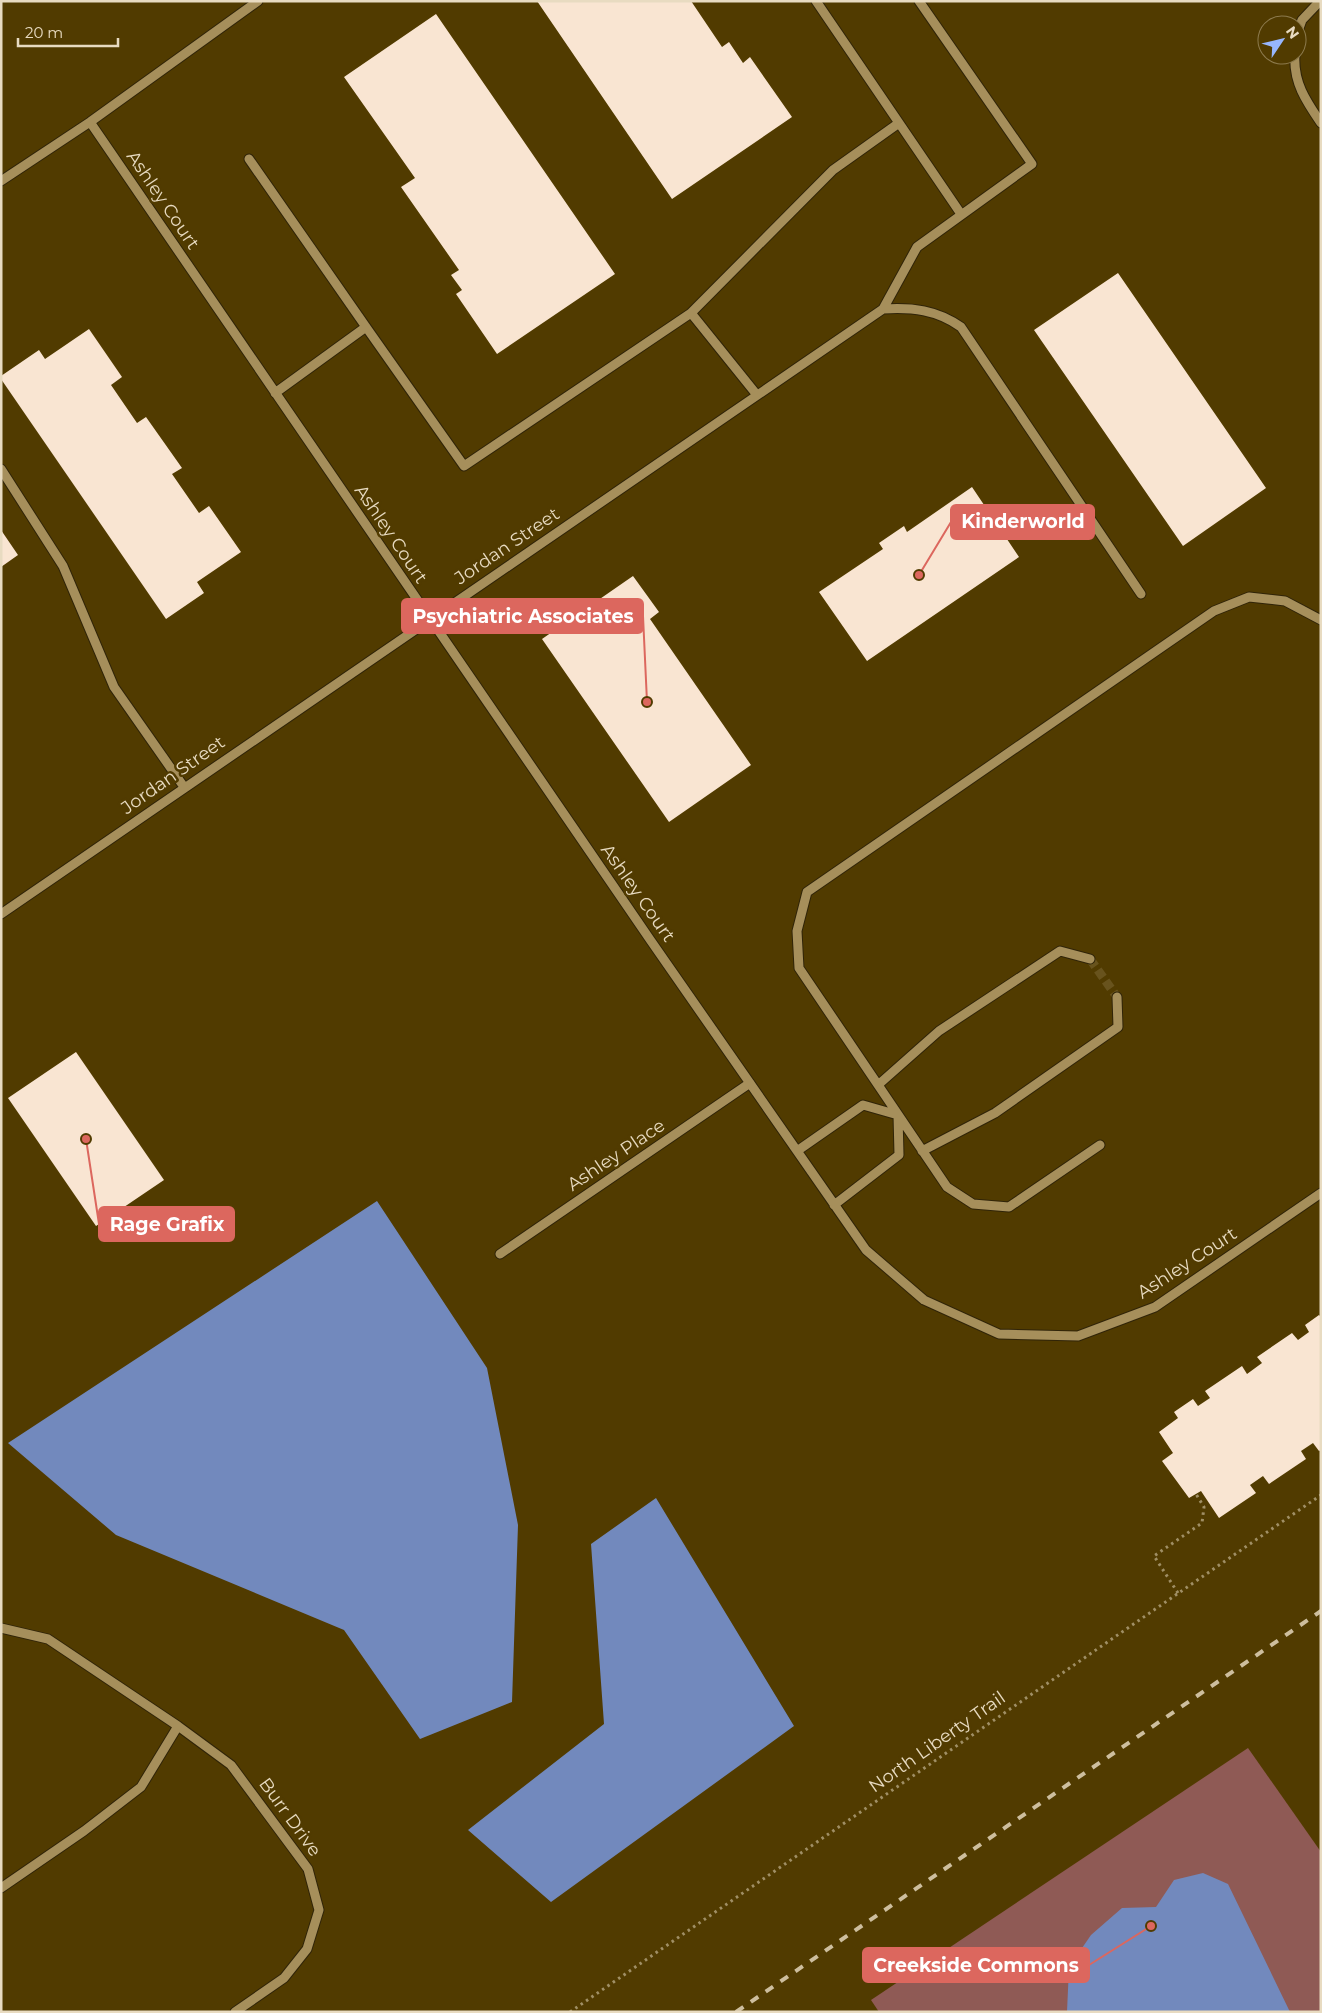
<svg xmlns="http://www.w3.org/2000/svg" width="1322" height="2013" viewBox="0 0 1322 2013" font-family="Montserrat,sans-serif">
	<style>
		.green { fill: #8f5a55 }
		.water { fill: #7289bd }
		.building { fill: #f9e5d2 }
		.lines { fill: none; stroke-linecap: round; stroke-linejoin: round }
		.minor-tunnel { stroke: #68531d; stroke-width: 9; stroke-dasharray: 9 4.5; stroke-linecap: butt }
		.minor-casing { stroke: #302408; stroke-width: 11 }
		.path { stroke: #a08f65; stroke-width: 3; stroke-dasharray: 2.5 4; stroke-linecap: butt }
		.minor { stroke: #a68f5b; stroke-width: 9 }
		.rail { stroke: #cdbe9e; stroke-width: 4; stroke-dasharray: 9 9; stroke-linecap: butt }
		.labels { text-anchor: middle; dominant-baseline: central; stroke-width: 5; stroke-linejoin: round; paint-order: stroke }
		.street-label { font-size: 18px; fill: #e8dbc1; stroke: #513b00 }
		.leader { fill: none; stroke: #dc675e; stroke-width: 2 }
		.callout-dot { fill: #dc675e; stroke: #513b00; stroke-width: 2 }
		.callout { fill: #dc675e; stroke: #dc675e; stroke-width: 2 }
		.callout-label { font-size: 19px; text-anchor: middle; font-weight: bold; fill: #fff }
	</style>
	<rect width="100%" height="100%" fill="#513b00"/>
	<path class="green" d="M 1248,1748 L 1321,1852 L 1321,2012 L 879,2012 L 871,2000 Z"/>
	<path class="water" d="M 377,1201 L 487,1368 L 518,1525 L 512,1702 L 420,1739 L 344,1630 L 116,1535 L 8,1443 Z
		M 656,1498 L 794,1726 L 551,1902 L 468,1830 L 604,1724 L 591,1544 Z
		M 1203,1873 L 1228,1884 L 1290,2012 L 1067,2012 L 1069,1967 L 1091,1935 L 1122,1908 L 1156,1907 L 1174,1880 Z"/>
	<path class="building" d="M 537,1 L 691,1 L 722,47 L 729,42 L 743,63 L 750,57 L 792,117 L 672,199 Z
		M 436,14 L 615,274 L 497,354 L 456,294 L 462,290 L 451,275 L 459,270 L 401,187 L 415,178 L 344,77 Z
		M 1118,273 L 1266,488 L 1183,546 L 1034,330 Z
		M 89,329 L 122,377 L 111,385 L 137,423 L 146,417 L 182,468 L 172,474 L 199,513 L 209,506 L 241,552 L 197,582 L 204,593 L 166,619 L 1,379 L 1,376 L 39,350 L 45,359 Z
		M 972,487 L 1019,557 L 867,661 L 819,592 L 883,549 L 879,543 L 904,526 L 907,532 Z
		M 1,530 L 18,555 L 1,567 Z
		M 633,576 L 659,612 L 650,619 L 751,765 L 669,822 L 542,639 Z
		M 76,1052 L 164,1180 L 96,1226 L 8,1098 Z
		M 1319,1315 L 1321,1317 L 1321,1450 L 1319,1451 L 1313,1443 L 1301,1451 L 1306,1459 L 1269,1484 L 1263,1476 L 1250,1485 L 1256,1493 L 1219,1518 L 1201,1491 L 1189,1498 L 1162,1461 L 1173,1453 L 1159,1432 L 1178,1418 L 1174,1412 L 1193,1399 L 1198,1406 L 1210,1398 L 1205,1391 L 1242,1366 L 1247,1374 L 1262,1363 L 1257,1357 L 1292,1333 L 1298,1340 L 1309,1332 L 1305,1325 Z"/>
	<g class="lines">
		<path class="minor-tunnel" d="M 1090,959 L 1117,997"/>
		<g class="minor-casing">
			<path id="minor" d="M 816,1 L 961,214
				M 1297,34 L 1302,20 L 1320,1
				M 1295,55 C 1293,82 1306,101 1321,123
				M 90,122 L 651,941 L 866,1250 L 924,1300 L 999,1334 L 1078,1336 L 1155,1307 L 1321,1193
				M 249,159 L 366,327
				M 1,181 L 90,122 L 258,1
				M 883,309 C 912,307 937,310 961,327 L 1141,594
				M 691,313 L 757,395
				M 275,393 L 366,327 L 464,466 L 691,313 L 833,170 L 899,123
				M 1,469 L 63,566 L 114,687 L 184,787
				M 1,914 L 883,309 L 917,247 L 1032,164 L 919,1
				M 878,1085 L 939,1031 L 1060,951 L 1090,959
				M 1100,1145 L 1009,1207 L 973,1204 L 947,1187 L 799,968 L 797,931 L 807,892 L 1214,611 L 1249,597 L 1285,601 L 1321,620
				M 797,1151 L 863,1105 L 898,1115 L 899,1155 L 834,1205
				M 922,1151 L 995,1113 L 1118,1027 L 1117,997
				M 500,1254 L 750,1083
				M 1,1628 L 48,1639 L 178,1726 L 231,1765 L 308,1869 L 319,1910 L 307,1949 L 284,1978 L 235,2012
				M 1,1888 L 84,1831 L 141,1787 L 178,1726"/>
		</g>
		<path class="path" d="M 1178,1593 L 1154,1556 L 1202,1523 L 1204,1507 L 1196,1494
			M 570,2012 L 1321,1495"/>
		<use href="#minor" class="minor"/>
		<path class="rail" d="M 736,2012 L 1321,1611"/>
	</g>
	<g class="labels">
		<g class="street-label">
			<text transform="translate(163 200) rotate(56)">Ashley Court</text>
			<text transform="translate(391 534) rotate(56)">Ashley Court</text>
			<text transform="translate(507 546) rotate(-34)">Jordan Street</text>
			<text transform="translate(173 775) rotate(-35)">Jordan Street</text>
			<text transform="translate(638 893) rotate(55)">Ashley Court</text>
			<text transform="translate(616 1155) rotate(-34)">Ashley Place</text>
			<text transform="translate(1187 1263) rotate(-33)">Ashley Court</text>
			<text transform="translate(937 1742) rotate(-35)">North Liberty Trail</text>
			<text transform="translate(290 1817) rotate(54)">Burr Drive</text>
		</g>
	</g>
	<path class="leader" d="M919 575L951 522M647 702L643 616M86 1139L99 1224M1151 1926L1089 1965"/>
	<g class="callout-dot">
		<circle cx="919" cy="575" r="5"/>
		<circle cx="647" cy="702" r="5"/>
		<circle cx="86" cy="1139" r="5"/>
		<circle cx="1151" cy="1926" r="5"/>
	</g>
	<g class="callout">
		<rect x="951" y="505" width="143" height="34" rx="5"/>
		<rect x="402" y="599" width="241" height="34" rx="5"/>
		<rect x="99" y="1207" width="135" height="34" rx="5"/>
		<rect x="863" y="1948" width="226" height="34" rx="5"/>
	</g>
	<g class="callout-label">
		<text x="1023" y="528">Kinderworld</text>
		<text x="523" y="623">Psychiatric Associates</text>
		<text x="167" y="1231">Rage Grafix</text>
		<text x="976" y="1972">Creekside Commons</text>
	</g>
	<rect width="1322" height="2013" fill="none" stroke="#e8dbc1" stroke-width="5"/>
	<g transform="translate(1282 40) rotate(55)"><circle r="24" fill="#513b00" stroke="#8d7b4d"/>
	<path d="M0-4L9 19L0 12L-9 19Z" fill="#97b6fd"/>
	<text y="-8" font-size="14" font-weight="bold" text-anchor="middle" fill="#e8dbc1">N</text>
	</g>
	<path d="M18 38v8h100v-8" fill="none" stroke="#e8dbc1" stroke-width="2.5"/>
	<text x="25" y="38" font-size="15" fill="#e8dbc1" stroke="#513b00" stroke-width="4" paint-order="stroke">20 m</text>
</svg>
